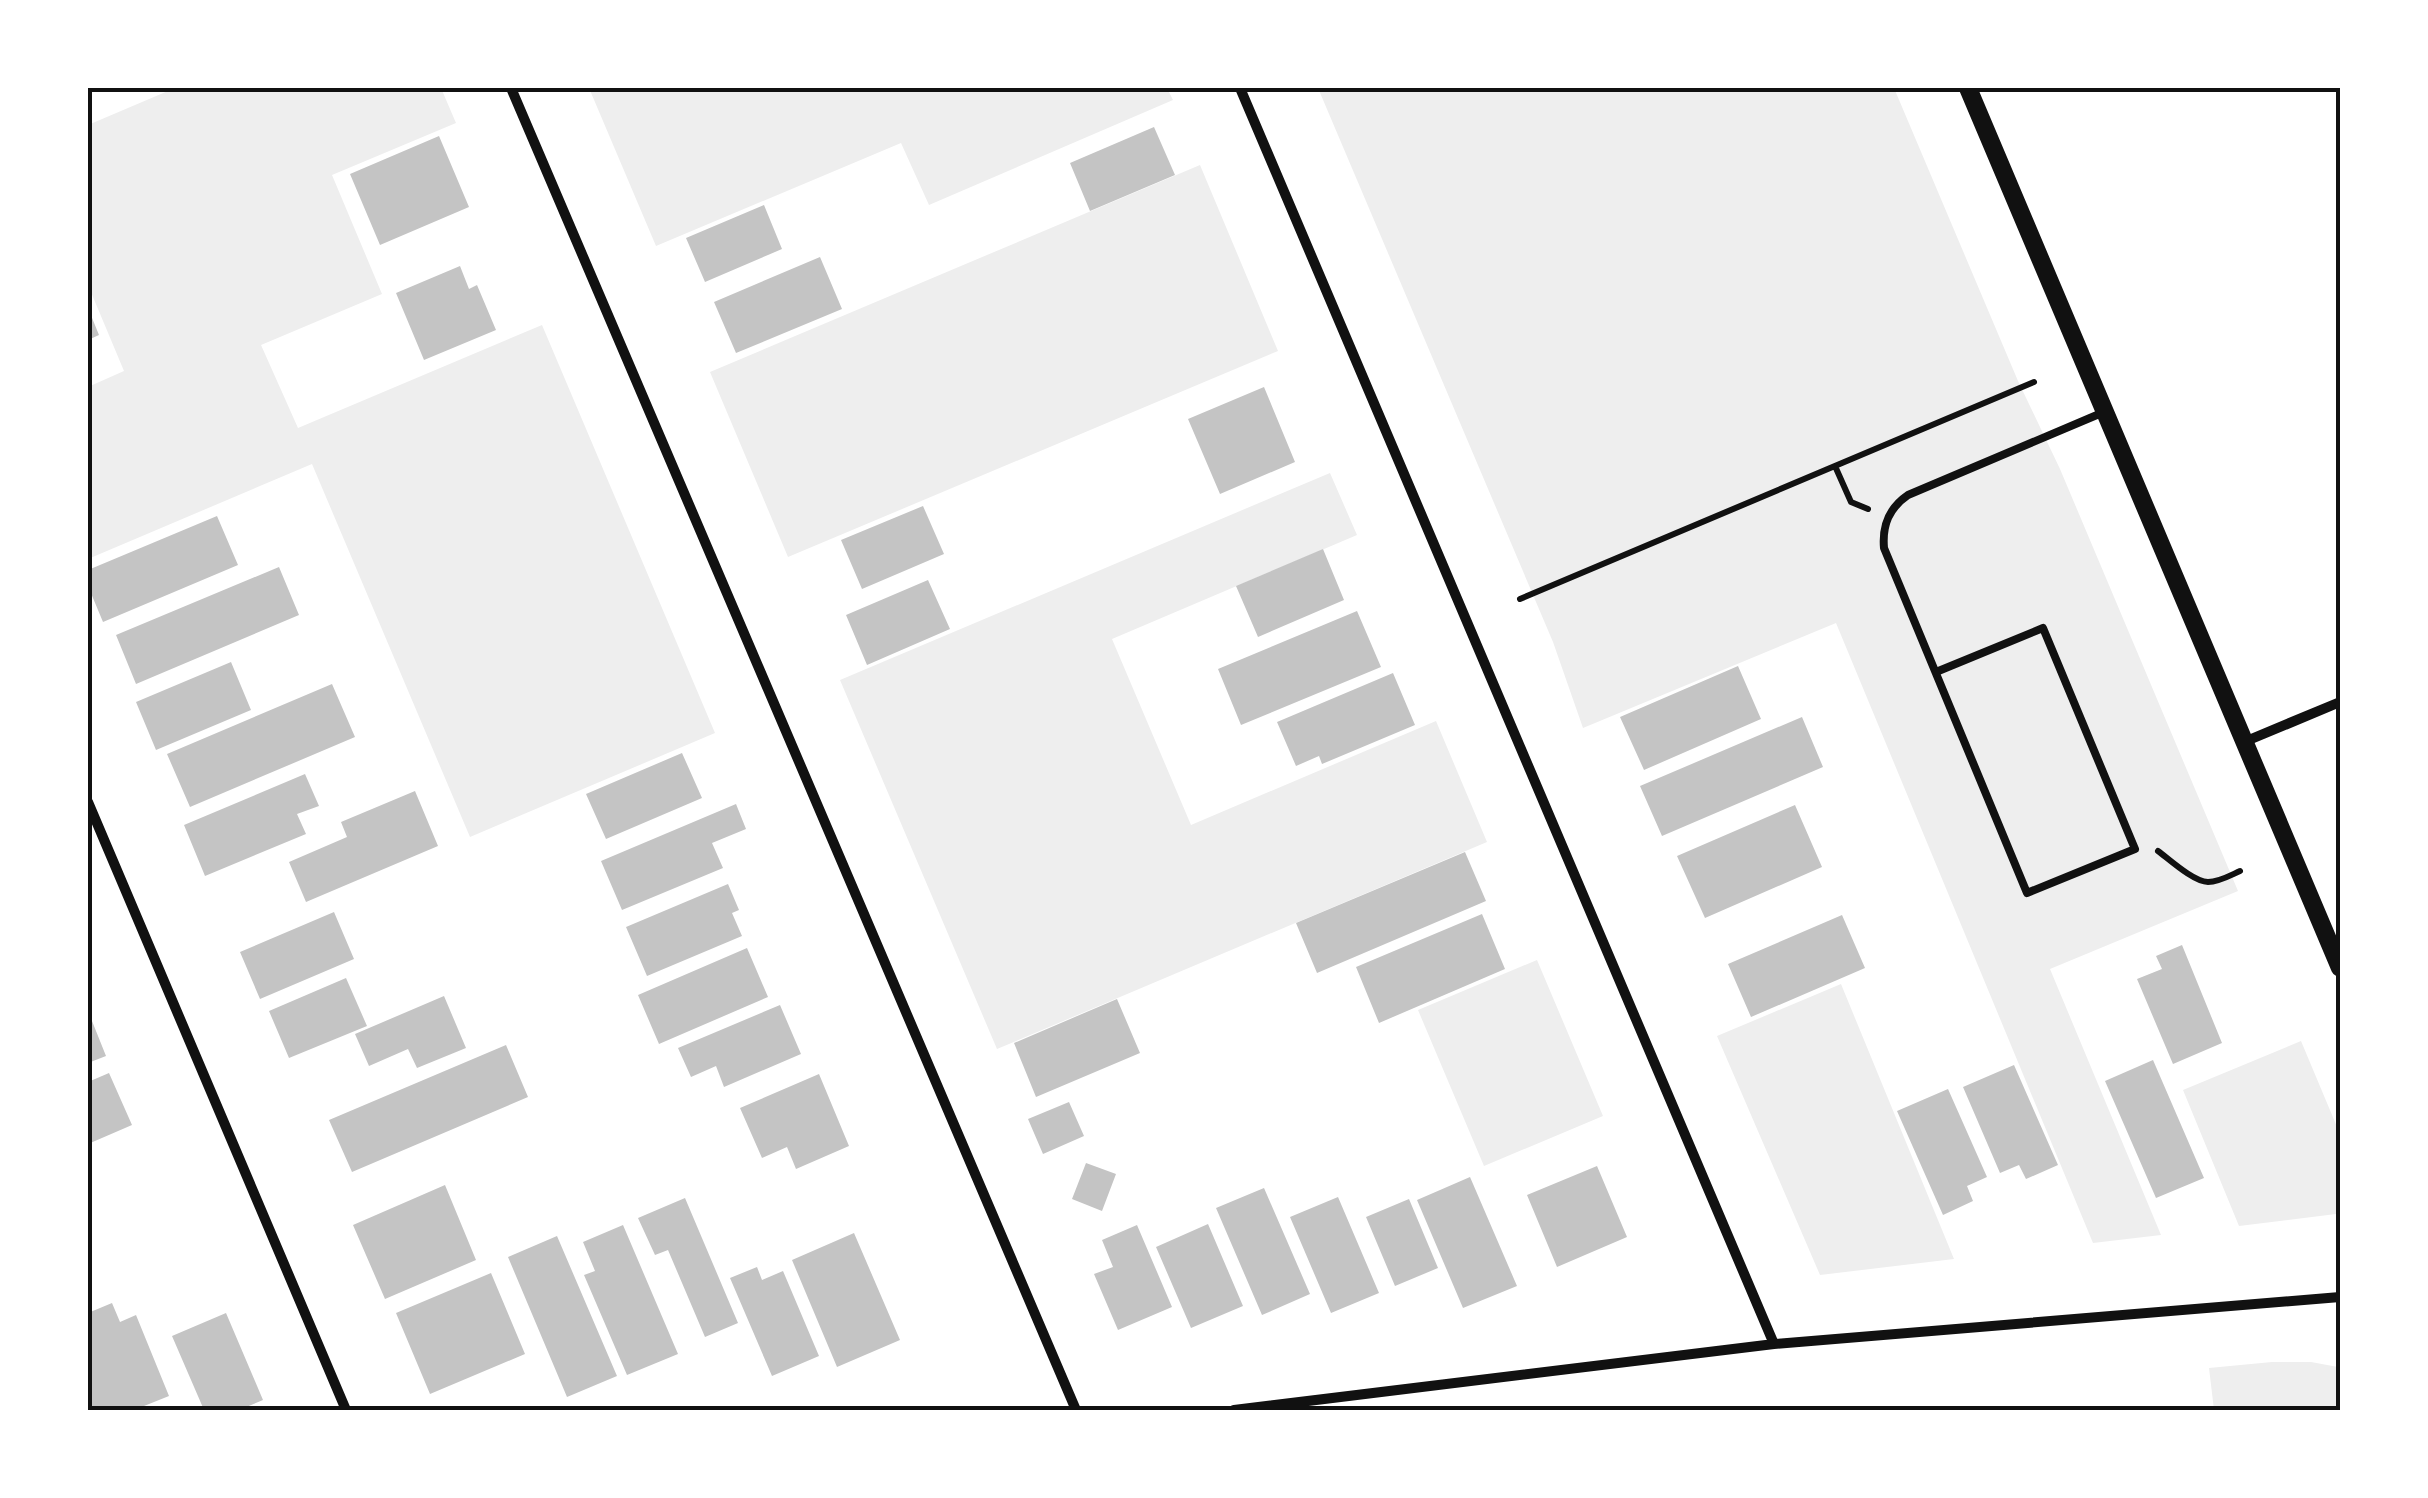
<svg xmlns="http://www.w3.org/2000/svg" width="2428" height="1498" viewBox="0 0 2428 1498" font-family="'Source Sans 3',sans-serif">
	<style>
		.green { fill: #eee }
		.building { fill: #c4c4c4 }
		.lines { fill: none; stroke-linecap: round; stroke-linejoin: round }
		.path { stroke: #111; stroke-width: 6 }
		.service { stroke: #111; stroke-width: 8 }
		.minor { stroke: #111; stroke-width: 10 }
		.tertiary { stroke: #111; stroke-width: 18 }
		.neatline { fill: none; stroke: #111; stroke-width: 4 }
	</style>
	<rect width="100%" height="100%" fill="#fff"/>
	<path class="green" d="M 175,88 L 441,88 L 456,123 L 332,175 L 382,294 L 261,345 L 298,428 L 542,325 L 715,733 L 470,837 L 312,464 L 88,559 L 88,387 L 124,371 L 88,285 L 88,125 Z
		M 589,88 L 1167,88 L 1173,100 L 929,205 L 901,143 L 656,246 Z
		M 1318,88 L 1894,88 L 2018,381 L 2060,469 L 2238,891 L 2050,969 L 2161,1235 L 2093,1243 L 1836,623 L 1583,728 L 1553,642 Z
		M 1200,165 L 1278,351 L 788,557 L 710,372 Z
		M 1330,473 L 1357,535 L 1112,639 L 1191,825 L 1436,721 L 1487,842 L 997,1049 L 840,680 Z
		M 1537,960 L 1603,1116 L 1484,1166 L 1418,1010 Z
		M 1841,984 L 1954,1259 L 1820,1275 L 1717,1036 Z
		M 2301,1041 L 2340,1134 L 2340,1206 L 2336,1214 L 2239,1226 L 2183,1090 Z
		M 2272,1362 L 2311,1362 L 2338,1367 L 2340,1369 L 2340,1410 L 2214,1410 L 2209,1368 Z"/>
	<path class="building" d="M 1154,127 L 1175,175 L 1090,211 L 1070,163 Z
		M 439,136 L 469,207 L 380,245 L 350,174 Z
		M 764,205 L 782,249 L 705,282 L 686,238 Z
		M 820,257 L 842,309 L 736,353 L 714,302 Z
		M 460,266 L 469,289 L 477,285 L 496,330 L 424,360 L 396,293 Z
		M 88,308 L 99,335 L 88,340 Z
		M 1264,387 L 1295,462 L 1220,494 L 1188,419 Z
		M 923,506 L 944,554 L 862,589 L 841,540 Z
		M 217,516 L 238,565 L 103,622 L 88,586 L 88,570 Z
		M 1323,549 L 1344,600 L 1258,637 L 1236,586 Z
		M 279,567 L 299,615 L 136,684 L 116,635 Z
		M 928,580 L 950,629 L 867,665 L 846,615 Z
		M 1357,611 L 1381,667 L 1241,725 L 1218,669 Z
		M 231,662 L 251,710 L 156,750 L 136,702 Z
		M 1738,666 L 1761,719 L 1644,770 L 1620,717 Z
		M 1393,673 L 1415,725 L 1322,764 L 1319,756 L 1296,766 L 1277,722 Z
		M 332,684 L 355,737 L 190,807 L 167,754 Z
		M 1802,717 L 1823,767 L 1662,836 L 1640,786 Z
		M 682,753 L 702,798 L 606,839 L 586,794 Z
		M 305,774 L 319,806 L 297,814 L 306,834 L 205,876 L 184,825 Z
		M 415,791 L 438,846 L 306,902 L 289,862 L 347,837 L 341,822 Z
		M 736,804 L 746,829 L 712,843 L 723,868 L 622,910 L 601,861 Z
		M 1795,805 L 1822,867 L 1705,918 L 1677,856 Z
		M 1465,852 L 1486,901 L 1317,973 L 1296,923 Z
		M 728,884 L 739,910 L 732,913 L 742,936 L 647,976 L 626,927 Z
		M 334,912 L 354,959 L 260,999 L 240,952 Z
		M 1482,914 L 1505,969 L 1379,1023 L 1356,967 Z
		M 1842,915 L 1865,968 L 1751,1017 L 1728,964 Z
		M 2182,945 L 2222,1043 L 2173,1064 L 2137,979 L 2162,969 L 2156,956 Z
		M 747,948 L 768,997 L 659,1044 L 638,995 Z
		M 346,978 L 367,1026 L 289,1058 L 269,1011 Z
		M 444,996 L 466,1048 L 417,1068 L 408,1049 L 369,1066 L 355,1034 Z
		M 1117,999 L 1140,1053 L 1036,1097 L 1014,1043 Z
		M 780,1005 L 801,1054 L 724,1087 L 716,1066 L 691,1077 L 678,1048 Z
		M 88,1011 L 106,1056 L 88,1063 Z
		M 506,1045 L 528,1097 L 352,1172 L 329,1120 Z
		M 2153,1060 L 2204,1178 L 2156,1198 L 2105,1081 Z
		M 2014,1065 L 2058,1165 L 2026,1179 L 2019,1165 L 2000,1173 L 1963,1087 Z
		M 109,1073 L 132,1125 L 88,1144 L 88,1082 Z
		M 819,1074 L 849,1146 L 796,1169 L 787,1147 L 762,1158 L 740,1108 Z
		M 1948,1089 L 1987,1177 L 1967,1186 L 1973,1201 L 1943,1215 L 1897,1111 Z
		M 1069,1102 L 1084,1136 L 1043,1154 L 1028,1119 Z
		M 1086,1163 L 1116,1174 L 1102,1211 L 1072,1199 Z
		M 1597,1166 L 1627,1237 L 1557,1267 L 1527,1195 Z
		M 1470,1177 L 1517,1286 L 1463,1308 L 1417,1200 Z
		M 445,1185 L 476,1260 L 385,1299 L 353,1225 Z
		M 1264,1188 L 1310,1294 L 1262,1315 L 1216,1208 Z
		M 1338,1197 L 1379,1293 L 1331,1313 L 1290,1217 Z
		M 685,1198 L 738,1323 L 705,1337 L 668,1250 L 655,1255 L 638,1218 Z
		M 1409,1199 L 1438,1268 L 1395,1286 L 1366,1217 Z
		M 1208,1224 L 1243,1306 L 1191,1328 L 1156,1247 Z
		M 623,1225 L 678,1354 L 627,1375 L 584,1275 L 595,1271 L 583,1242 Z
		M 1137,1225 L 1172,1307 L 1118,1330 L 1094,1274 L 1113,1267 L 1102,1240 Z
		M 854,1233 L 900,1340 L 837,1367 L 792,1260 Z
		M 557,1236 L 617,1376 L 567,1397 L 508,1257 Z
		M 757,1267 L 762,1280 L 783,1271 L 819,1356 L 772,1376 L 730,1278 Z
		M 491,1273 L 525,1354 L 430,1394 L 396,1313 Z
		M 112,1303 L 120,1322 L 136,1315 L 169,1396 L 134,1410 L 96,1410 L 95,1408 L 88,1410 L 88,1313 Z
		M 226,1313 L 263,1400 L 239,1410 L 204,1410 L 172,1336 Z"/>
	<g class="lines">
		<path class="path" d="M 1835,466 L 1851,502 L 1868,509
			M 1520,599 L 2034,382
			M 2158,851 C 2170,860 2194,882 2208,882 C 2219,882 2231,875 2240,871"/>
		<path class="service" d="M 1936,672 L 2043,628 L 2135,849 L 2027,893 L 1884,548 C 1882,525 1889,508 1908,495 L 2104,412"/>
		<path class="minor" d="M 511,88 L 1076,1410
			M 1240,88 L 1774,1344
			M 2244,742 L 2340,702
			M 88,802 L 346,1410
			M 1234,1410 L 1774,1344 L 2340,1297"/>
		<path class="tertiary" d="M 1968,88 L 2340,968"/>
	</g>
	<rect width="2428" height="1498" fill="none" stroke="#ffffff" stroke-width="180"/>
	<rect x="90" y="90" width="2248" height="1318" class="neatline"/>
</svg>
